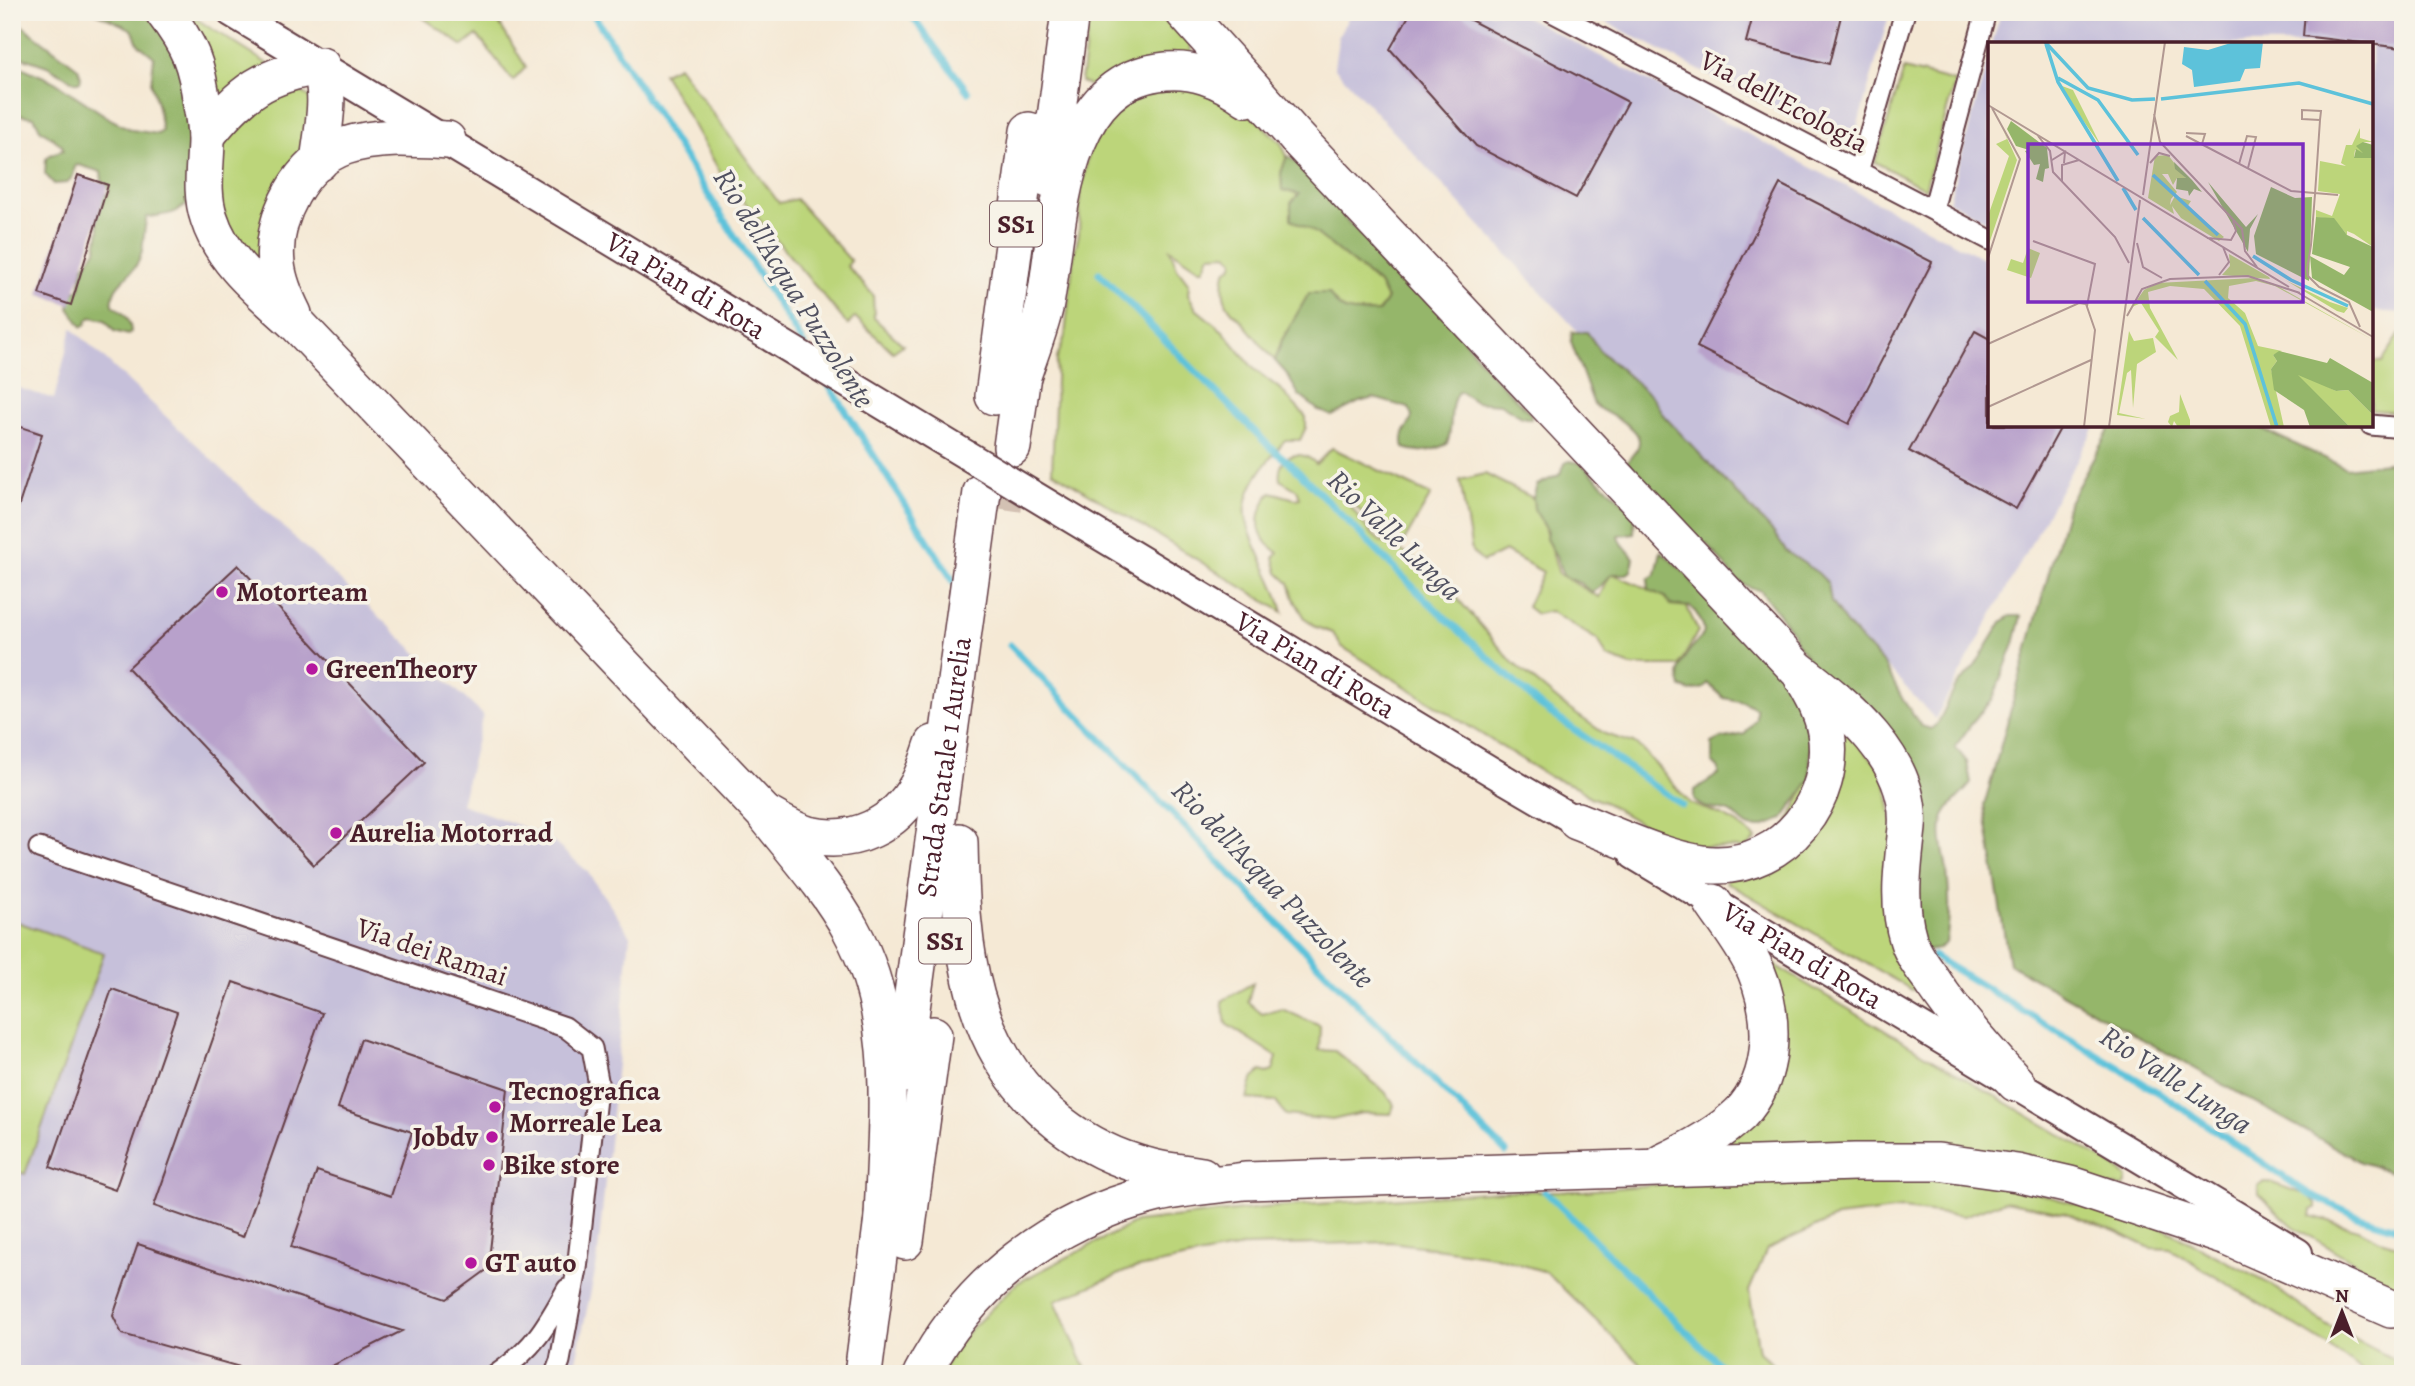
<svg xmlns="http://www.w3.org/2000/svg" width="2415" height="1386" viewBox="0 0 2415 1386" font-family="Alegreya,serif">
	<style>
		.industrial { fill: #c6c0da }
		.green { fill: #bcd57a; stroke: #837a52; stroke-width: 2; fill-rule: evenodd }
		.forest { fill: #95b66a; stroke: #706a4a; stroke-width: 2 }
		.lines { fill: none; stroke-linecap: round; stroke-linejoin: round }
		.stream { stroke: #5dc2da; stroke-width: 7 }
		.building { fill: #b8a1cb }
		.highway-tunnel { stroke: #d3c1b3; stroke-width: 37; stroke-dasharray: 37 18; stroke-linecap: butt }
		.street-casing { stroke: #643d44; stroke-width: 23 }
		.secondary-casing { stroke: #643d44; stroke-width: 32 }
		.highway-casing { stroke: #643d44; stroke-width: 40 }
		.street { stroke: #fff; stroke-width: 19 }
		.secondary { stroke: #fff; stroke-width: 28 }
		.highway { stroke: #fff; stroke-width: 37 }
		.secondary-bridge-casing { stroke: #643d44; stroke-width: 32; stroke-linecap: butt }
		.secondary-bridge { stroke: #fff; stroke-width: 28 }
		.poi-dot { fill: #b5179e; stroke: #f7f3e8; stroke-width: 2.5 }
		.labels { text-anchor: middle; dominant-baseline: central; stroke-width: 7; stroke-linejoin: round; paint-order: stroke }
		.shield { fill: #f7f3e8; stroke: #7e5f64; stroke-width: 2 }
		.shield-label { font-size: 26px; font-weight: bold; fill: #4a1f2b }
		.street-label { font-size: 28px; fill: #4a1f2b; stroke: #f7f3e8 }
		.poi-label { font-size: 28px; font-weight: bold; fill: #4a1f2b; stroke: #f7f3e8; text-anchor: start }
		.water-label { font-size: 30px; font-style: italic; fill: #505060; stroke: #f7f3e8 }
		.inset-river { fill: none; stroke: #5dc2da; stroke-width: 3.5 }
		.inset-road { fill: none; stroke: #b19891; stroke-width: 2 }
		.view { fill: #7b2cbf; fill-opacity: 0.15; stroke: #7b2cbf; stroke-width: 3.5 }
		.inset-edge { fill: none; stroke: #4a1f2b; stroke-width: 3.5 }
	</style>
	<rect width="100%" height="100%" fill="#f7f3e8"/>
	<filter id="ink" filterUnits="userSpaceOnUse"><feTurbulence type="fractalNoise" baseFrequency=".0143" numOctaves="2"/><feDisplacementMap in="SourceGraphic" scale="14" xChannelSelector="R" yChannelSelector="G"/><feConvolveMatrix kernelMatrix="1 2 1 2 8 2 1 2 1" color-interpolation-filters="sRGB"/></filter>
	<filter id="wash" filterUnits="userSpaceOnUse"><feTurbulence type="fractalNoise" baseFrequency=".00686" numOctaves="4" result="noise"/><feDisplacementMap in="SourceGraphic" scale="28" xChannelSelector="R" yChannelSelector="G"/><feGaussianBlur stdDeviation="1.57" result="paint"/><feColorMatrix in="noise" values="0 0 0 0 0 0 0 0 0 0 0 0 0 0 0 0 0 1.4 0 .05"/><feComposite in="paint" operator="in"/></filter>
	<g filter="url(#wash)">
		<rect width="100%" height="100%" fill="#f5e9d5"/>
		<path class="industrial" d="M 1352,12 L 1517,12 L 1990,262 L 1990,425 L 2096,425 L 1935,719 L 1334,67 L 1339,34 Z
			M 1587,12 L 1890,12 L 1851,149 Z
			M 2001,12 L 2403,12 L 2403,313 L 2371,311 L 2371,44 L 1992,44 Z
			M 1990,52 L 1990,223 L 1949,201 Z
			M 72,328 L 483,715 L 461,804 L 545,835 L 587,871 L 630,935 L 597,1263 L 573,1374 L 12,1374 L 12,386 L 54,399 Z"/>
		<path class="green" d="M 185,12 L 276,69 L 214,113 Z
			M 415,12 L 492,12 L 526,67 L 513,81 L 477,35 L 463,46 Z
			M 1090,12 L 1170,12 L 1190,39 L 1191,53 L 1181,59 L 1125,67 L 1090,86 L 1081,82 Z
			M 678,66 L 779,203 L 796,199 L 851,261 L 847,266 L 873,295 L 874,318 L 903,345 L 893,352 L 855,317 L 848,325 L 723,177 L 663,73 Z
			M 1904,69 L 1955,82 L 1925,189 L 1875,162 Z
			M 1180,85 L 1237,101 L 1281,143 L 1287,156 L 1281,173 L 1300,194 L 1292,219 L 1316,233 L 1379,284 L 1387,299 L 1378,312 C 1360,312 1342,316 1332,298 L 1282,340 L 1275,361 L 1239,318 C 1223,306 1221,291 1225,272 L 1233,265 L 1234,260 L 1227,254 L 1210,255 L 1204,269 L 1200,269 L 1170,249 L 1177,268 L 1189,284 L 1188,294 L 1196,309 L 1223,331 L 1254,369 L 1280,389 L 1306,417 L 1306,427 L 1300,440 L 1285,440 C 1269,460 1250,479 1246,505 C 1242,526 1266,566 1274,586 C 1278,594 1280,603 1283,612 L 1052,471 L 1057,358 L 1065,336 L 1074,253 L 1079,234 L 1080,193 L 1091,144 L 1128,96 Z
			M 297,89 L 311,98 L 314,119 L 265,272 L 230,248 L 213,155 L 237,116 L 269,93 Z
			M 2400,334 L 2403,334 L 2403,412 L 2371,410 L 2371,361 L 2382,362 Z
			M 1332,448 L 1431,495 L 1399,550 C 1415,557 1424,567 1439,577 L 1513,663 L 1566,707 L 1605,734 L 1633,743 L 1642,749 L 1689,802 C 1696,807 1703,808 1711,811 C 1728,817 1743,826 1756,839 L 1745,848 L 1680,847 L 1604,802 L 1590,797 L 1578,787 L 1550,777 L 1341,646 L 1333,633 L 1316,627 L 1305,618 L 1295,601 L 1289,583 L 1278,573 L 1274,558 L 1278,553 C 1274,548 1269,546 1265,541 C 1253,525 1261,505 1271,492 L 1295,499 L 1300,498 L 1297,490 L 1280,480 C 1276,455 1301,447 1316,464 ZM 1334,484 L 1398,549 L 1380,541 L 1369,531 Z
			M 1485,474 L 1535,499 L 1559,574 L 1599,597 L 1611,573 L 1686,605 L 1698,631 L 1679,666 L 1631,666 L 1607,657 L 1599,641 L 1550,611 L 1536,614 L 1527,607 L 1543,572 L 1505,551 L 1483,562 L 1472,552 L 1460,480 Z
			M 1834,721 L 1884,771 L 1920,990 L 1912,990 L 1726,882 L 1730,874 L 1771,861 Z
			M 12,920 L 104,953 L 25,1174 L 12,1170 Z
			M 1771,963 L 2118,1169 L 2127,1178 L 2126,1184 L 2123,1187 L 1708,1156 L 1750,1115 Z
			M 1253,983 L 1248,1002 L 1262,1014 L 1282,1009 L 1320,1026 L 1319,1050 L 1335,1051 L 1385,1092 L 1394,1105 L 1391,1114 L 1362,1113 L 1332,1120 L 1286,1115 L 1275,1101 L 1247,1099 L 1252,1080 L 1261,1071 L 1267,1073 L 1273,1071 L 1277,1057 L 1226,1024 L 1222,1001 Z
			M 1740,1177 L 1989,1180 L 2163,1228 L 2268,1283 L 2327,1325 L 2403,1364 L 2403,1374 L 2369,1374 L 2362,1371 L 2327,1345 L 2170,1249 L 2150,1248 L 2115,1231 L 2063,1212 L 2004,1201 L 1964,1216 L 1902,1209 L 1837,1217 L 1767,1249 L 1749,1291 L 1759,1352 L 1784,1374 L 1651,1374 L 1546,1272 L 1493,1256 L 1391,1242 L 1247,1246 L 1129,1270 L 1055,1301 L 1088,1374 L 941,1374 L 955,1345 L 1017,1283 L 1136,1222 L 1262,1208 L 1500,1191 L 1583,1191 Z
			M 2264,1182 C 2281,1183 2292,1193 2308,1194 L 2316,1203 L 2316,1208 L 2312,1210 L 2311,1216 L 2358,1229 L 2380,1240 L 2403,1247 L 2403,1291 L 2293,1226 L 2259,1195 L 2258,1185 Z"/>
		<path class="forest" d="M 94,12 L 145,12 L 151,15 L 185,52 L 193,198 C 180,214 167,215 147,217 C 142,233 146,252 135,267 C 126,280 110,286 113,305 C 124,313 130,318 131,332 L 128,335 L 114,331 L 105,320 L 91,317 L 87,320 L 86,325 L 82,327 L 69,308 L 72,294 L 80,288 L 82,269 L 96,250 L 99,229 L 97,220 L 101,197 L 109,193 L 109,188 L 102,181 L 101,172 L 79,165 L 75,166 L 73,176 L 67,183 L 54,184 L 45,174 L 46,159 L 50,155 L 63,150 L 62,145 L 40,129 L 34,117 L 20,115 L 12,110 L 12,63 L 53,81 L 112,120 L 132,130 L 158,134 L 162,131 L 158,107 L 151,84 L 154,57 L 138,44 L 133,31 L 129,28 Z
			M 12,18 L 78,68 L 81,77 L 80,82 L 75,82 L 47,66 L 12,54 Z
			M 1287,156 L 1309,171 L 1343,206 L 1343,217 L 1439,309 L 1492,375 L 1531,414 L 1531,419 L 1522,417 L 1500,404 L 1476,402 L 1459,391 C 1447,404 1454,428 1447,444 C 1432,451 1420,454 1404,448 C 1400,434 1408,429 1412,417 L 1409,408 L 1374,398 L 1359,402 L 1332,416 L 1318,410 L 1299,395 L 1286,373 L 1275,361 L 1282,340 L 1309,293 L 1329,293 C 1342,317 1354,312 1378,312 L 1387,299 L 1379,284 L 1316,233 L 1291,219 L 1291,203 L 1299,194 L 1282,190 L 1281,173 Z
			M 1572,332 L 1587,332 L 1600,351 L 1652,397 L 1664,416 L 1774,533 L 1786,551 L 1818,573 L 1828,583 L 1831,602 L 1848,626 L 1884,664 L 1903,700 L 1921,726 L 1931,729 L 1938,723 L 1955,688 L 1975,666 L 2002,622 L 2010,616 L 2021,616 L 2014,644 L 1992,701 L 1978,715 L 1955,747 L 1967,762 L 1971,783 C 1964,794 1952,801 1946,812 C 1936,831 1945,853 1947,872 C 1950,895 1950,920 1946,943 L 1938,949 L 1927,951 L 1914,938 L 1921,817 L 1796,642 L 1793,633 L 1761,591 L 1742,584 L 1735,578 L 1707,544 L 1700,544 L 1627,462 C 1630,458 1634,453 1637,449 C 1649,427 1605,415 1594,405 L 1571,342 Z
			M 2112,425 L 2254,425 L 2346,468 L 2403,461 L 2403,1176 L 2361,1162 L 2009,964 L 1984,806 L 2068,504 Z
			M 1570,461 L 1580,463 L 1635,513 L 1634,533 L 1618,535 L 1619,540 L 1634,558 L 1631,571 L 1627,574 L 1612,574 L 1599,588 L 1591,592 L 1580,583 L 1563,576 L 1556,556 L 1546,539 L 1547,530 L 1534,509 L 1533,498 L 1537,485 L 1559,475 L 1566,462 Z
			M 1661,551 L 1686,574 L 1716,611 L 1740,629 L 1799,691 L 1811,715 L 1810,780 L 1783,819 C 1775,822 1759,830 1750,827 C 1743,825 1738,816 1731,813 C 1717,807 1705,812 1694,800 L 1694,790 L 1719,774 L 1719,769 L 1712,762 L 1712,743 L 1720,739 L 1745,734 L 1756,718 L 1756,708 L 1744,702 L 1724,698 L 1707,683 L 1704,688 L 1690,691 L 1681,687 C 1674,665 1689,650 1703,635 C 1706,627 1697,613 1691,607 L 1671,605 L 1665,597 L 1649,590 L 1648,579 L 1656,574 Z"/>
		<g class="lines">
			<path class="stream" d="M 592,12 L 804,345
				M 909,12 L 968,92
				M 1099,273 L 1271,448 L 1292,465 L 1423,597 L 1539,705 L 1682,805
				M 829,385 L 956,585
				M 1010,645 L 1325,972 L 1506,1152
				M 1933,956 L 2161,1094 L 2309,1194 L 2360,1217 L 2403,1230
				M 1545,1191 L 1729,1374"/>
		</g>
		<g id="blocks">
			<path class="building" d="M 1411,12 L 1455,12 L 1628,102 L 1576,198 L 1476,146 L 1390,49 Z
				M 1754,12 L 1842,12 L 1829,64 L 1746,42 Z
				M 2305,12 L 2403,12 L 2403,48 L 2303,36 Z
				M 78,175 L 108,185 L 71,305 L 39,294 Z
				M 1780,184 L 1932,262 L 1849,424 L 1697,347 Z
				M 1975,331 L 1990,339 L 1990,425 L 2062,425 L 2016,509 L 1909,451 Z
				M 12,424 L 42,434 L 16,514 L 12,514 Z
				M 238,565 L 424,762 L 314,865 L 128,668 Z
				M 233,982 L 322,1013 L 243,1237 L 154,1206 Z
				M 112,989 L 177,1012 L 115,1190 L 50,1167 Z
				M 361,1039 L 508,1089 L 488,1269 L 447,1299 L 291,1247 L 317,1171 L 391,1196 L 412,1132 L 338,1108 Z
				M 138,1244 L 402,1331 L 316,1374 L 265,1374 L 122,1334 L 113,1316 Z"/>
		</g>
	</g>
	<g filter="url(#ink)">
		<use href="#blocks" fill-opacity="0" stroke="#643d44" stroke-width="2"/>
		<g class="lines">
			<path class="highway-tunnel" d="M 1003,509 L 1012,447"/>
			<g class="street-casing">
				<path id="street" d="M 1552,12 L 1990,240
					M 1858,172 L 1905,12
					M 1933,210 L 1986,12
					M 2371,425 L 2403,428
					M 39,848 L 565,1027 L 592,1048 L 598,1080 L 577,1269 L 560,1361 L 555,1374
					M 497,1374 C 534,1348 546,1327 567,1289"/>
			</g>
			<g class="secondary-casing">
				<g id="secondary">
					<path d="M 231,12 L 482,163"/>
					<path d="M 1504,779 L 1593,831"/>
					<path id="s1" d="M 1634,855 L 2298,1253"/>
				</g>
			</g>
			<g class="highway-casing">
				<g id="highway">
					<path d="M 164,12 C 190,46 197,64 202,105 C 204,116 206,127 206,138 C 206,164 200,192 209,218 C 223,263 265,294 298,325 L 765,814 C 794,851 828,888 851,930 C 900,1018 886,1123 883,1219"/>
					<path d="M 1184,12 L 1295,136 L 1797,669 C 1845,706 1913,759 1907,828 C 1903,864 1897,904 1908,939 C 1912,953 1921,965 1929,976 C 1954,1015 1985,1050 2016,1083"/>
					<path d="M 206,136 C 241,92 265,74 321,66 C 331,98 323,129 319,162"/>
					<path d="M 1048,178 L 1070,12"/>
					<path d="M 293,314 C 285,298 278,282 276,264 C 271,218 300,162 345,146 C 378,135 414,138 447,140"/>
					<path d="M 1022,376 C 1030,352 1040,328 1045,304 C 1059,227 1058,86 1158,72 C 1192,67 1220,78 1247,98"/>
					<path d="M 994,396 L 1029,131"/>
					<path d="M 1012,447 L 1025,353"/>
					<path d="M 769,816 C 781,823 794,831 808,835 C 854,846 896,825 918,785 C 925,772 929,758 934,744"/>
					<path d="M 1577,821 C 1616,836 1674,864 1714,865 C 1785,867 1837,799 1826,732 C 1823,712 1813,696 1803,678"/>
					<path d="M 959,842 C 961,949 968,1051 1059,1123 C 1086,1144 1116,1159 1149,1167 C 1167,1172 1185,1173 1202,1176"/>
					<path id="s2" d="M 902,1074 L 982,492"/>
					<path d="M 1662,1163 C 1690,1150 1718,1135 1740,1114 C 1776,1077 1775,1016 1756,971 C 1746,947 1728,925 1713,903"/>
					<path d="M 905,1241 L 933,1035"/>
					<path d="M 863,1374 L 886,1194"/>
					<path d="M 922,1374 C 969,1283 1052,1220 1150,1195 C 1181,1187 1214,1185 1245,1181 L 1855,1162 L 1938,1162 L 2017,1173 L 2070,1185 L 2230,1238 L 2391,1309"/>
				</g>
			</g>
			<use href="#street" class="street"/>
			<use href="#secondary" class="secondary"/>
			<use href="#highway" class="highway"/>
			<g class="secondary-bridge-casing">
				<g id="secondary-bridge">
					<path id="s3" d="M 482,163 L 1504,779"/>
				</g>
			</g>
			<use href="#secondary-bridge" class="secondary-bridge"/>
		</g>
	</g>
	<g class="poi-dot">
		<circle cx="222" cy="592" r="7"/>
		<circle cx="312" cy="669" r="7"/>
		<circle cx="336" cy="833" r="7"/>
		<circle cx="495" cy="1107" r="7"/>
		<circle cx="492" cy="1137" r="7"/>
		<circle cx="489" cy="1165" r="7"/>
		<circle cx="471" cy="1263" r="7"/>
	</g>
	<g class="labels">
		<g class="shield">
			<rect x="990" y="201.5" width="52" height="45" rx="5"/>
			<rect x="919" y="918.5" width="52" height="45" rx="5"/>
		</g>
		<g class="shield-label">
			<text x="1016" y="224">SS1</text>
			<text x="945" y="941">SS1</text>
		</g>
		<g class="street-label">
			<text transform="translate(1784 102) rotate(28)">Via dell'Ecologia</text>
			<text stroke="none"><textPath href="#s3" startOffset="238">Via Pian di Rota</textPath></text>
			<text stroke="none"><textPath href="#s3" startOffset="973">Via Pian di Rota</textPath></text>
			<text stroke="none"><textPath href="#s2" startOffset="310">Strada Statale 1 Aurelia</textPath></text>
			<text transform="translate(432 952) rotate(19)">Via dei Ramai</text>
			<text stroke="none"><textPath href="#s1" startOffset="196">Via Pian di Rota</textPath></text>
		</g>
		<g class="poi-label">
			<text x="236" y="592">Motorteam</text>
			<text x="326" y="669">GreenTheory</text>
			<text x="350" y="833">Aurelia Motorrad</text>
			<text x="509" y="1091">Tecnografica<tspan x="509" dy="32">Morreale Lea</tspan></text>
			<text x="478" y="1137" text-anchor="end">Jobdv</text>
			<text x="503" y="1165">Bike store</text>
			<text x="485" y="1263">GT auto</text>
		</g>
		<g class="water-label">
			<text transform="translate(794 288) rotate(58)">Rio dell'Acqua Puzzolente</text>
			<text transform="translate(1395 535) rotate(44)">Rio Valle Lunga</text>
			<text transform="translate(1273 884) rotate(46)">Rio dell'Acqua Puzzolente</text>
			<text transform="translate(2176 1080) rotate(33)">Rio Valle Lunga</text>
		</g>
	</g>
	<g transform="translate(1988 42)">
		<rect width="385" height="385" fill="#f5e9d5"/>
		<path d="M 74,44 L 85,48 L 113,104 L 85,64 ZM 14,85 L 29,118 L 0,205 L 0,174 L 21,114 L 8,102 L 19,97 ZM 372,86 L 372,96 L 385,100 L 375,100 L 375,111 L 367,108 L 366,115 L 385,116 L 385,205 L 366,192 L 359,189 L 359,193 L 346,177 L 328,175 L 328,168 L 344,174 L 352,152 L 330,149 L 332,119 L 358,124 L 353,121 L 358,103 L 364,103 ZM 180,113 L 198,136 L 189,136 L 185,143 L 180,132 L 174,132 L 189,150 L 183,157 L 182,163 L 187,154 L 203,159 L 199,165 L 236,195 L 231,199 L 193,176 L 184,164 L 186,172 L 160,156 L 167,114 ZM 40,206 L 52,211 L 43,236 L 19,228 L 23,217 L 35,221 ZM 241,212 L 281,235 L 282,237 L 234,233 L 242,224 ZM 266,236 L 286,242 L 385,298 L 287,244 L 268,239 L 241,244 L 240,256 L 257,271 L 270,304 L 294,309 L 285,313 L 289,319 L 283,327 L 296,385 L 283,385 L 252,284 L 216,247 L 182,244 L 160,250 L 162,266 L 190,318 L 167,295 L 171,289 L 153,261 L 144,265 L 156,248 L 169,241 ZM 297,238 L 342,260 L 360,266 L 356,271 L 349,269 ZM 141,289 L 146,299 L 165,296 L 168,310 L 149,322 L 145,366 L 143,328 L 139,331 L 131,371 L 158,377 L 129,373 ZM 314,332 L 348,349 L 360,348 L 385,373 L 385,385 L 362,385 L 309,333 ZM 192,352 L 202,378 L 202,385 L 190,385 L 186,379 L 184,385 L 180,380 L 182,374 L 191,370 Z" fill="#bcd57a"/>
		<path d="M 23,79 L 59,106 L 61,126 L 57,127 L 55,140 L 48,137 L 52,122 L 46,123 L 37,109 L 41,108 L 28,104 L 19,87 ZM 375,100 L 385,103 L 385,116 L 366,116 L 368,107 L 375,111 L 368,104 ZM 186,120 L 204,138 L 214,150 L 206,147 L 201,154 L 200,149 L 188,147 L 189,136 L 198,136 L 187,127 ZM 220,140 L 258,185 L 270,172 L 262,187 L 260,210 ZM 283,145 L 307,156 L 324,155 L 321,239 L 268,212 L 266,194 ZM 328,175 L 346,176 L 359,193 L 385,205 L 385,270 L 324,236 L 322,214 L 356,233 L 362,225 L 324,212 ZM 291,309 L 339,321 L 342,316 L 385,341 L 385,373 L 360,348 L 348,349 L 310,333 L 362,385 L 322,385 L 316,368 L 286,348 L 283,327 L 289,319 L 285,313 Z" fill="#95b66a"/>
		<path d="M 246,0 L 275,0 L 272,26 L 257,27 L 252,39 L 206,45 L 204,28 L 194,22 L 196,5 L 220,8 Z" fill="#5dc2da"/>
		<path class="inset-river" d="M 57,0 L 100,46 L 144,58 L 167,57M 58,2 L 70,40 L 130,139M 70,36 L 110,58 L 150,113M 173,57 L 311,41 L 385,62M 165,133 L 230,193M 135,146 L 148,168M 155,176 L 211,233M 265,214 L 303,238 L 360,264M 217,239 L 257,282 L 289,385"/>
		<path class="inset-road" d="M 0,63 L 301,245M 166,72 L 172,100 L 254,187 L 257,209 L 269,225M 332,78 L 314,77 L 314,68 L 333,69 L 332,78 L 327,152 L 323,203 L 319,227 L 320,234 L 331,245 L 361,260 L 372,285M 198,91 L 217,92 L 214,102M 50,94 L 62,109 L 65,130 L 127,195 L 141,221M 198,94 L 303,149 L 350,153M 64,118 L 77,110 L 76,121M 162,121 L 171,111 L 182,114M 251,122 L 259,94 L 268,95 L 260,126M 74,139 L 74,123 L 91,118M 155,153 L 177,0M 219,196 L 243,198 L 248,189 L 245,179M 45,199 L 107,222 L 99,264M 149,201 L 155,225 L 174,236M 0,216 L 32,117 L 4,66M 231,233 L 241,220 L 235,205M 309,250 L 385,295M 139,274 L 154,247 L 182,237 L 260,234 L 312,251M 0,302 L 91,261 L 98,262 L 107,288 L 96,385M 0,365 L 103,318M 121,385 L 152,158"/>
		<path class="view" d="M 40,102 L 315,102 L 315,260 L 40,260 Z"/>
		<rect width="385" height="385" class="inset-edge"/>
	</g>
	<rect width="2415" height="1386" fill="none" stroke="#f7f3e8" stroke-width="42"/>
	<g transform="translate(2342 1312)" stroke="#f7f3e8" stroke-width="5" paint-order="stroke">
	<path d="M0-5L12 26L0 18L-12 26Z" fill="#4a1f2b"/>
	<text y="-10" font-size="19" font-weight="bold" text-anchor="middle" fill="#4a1f2b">N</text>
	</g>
</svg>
